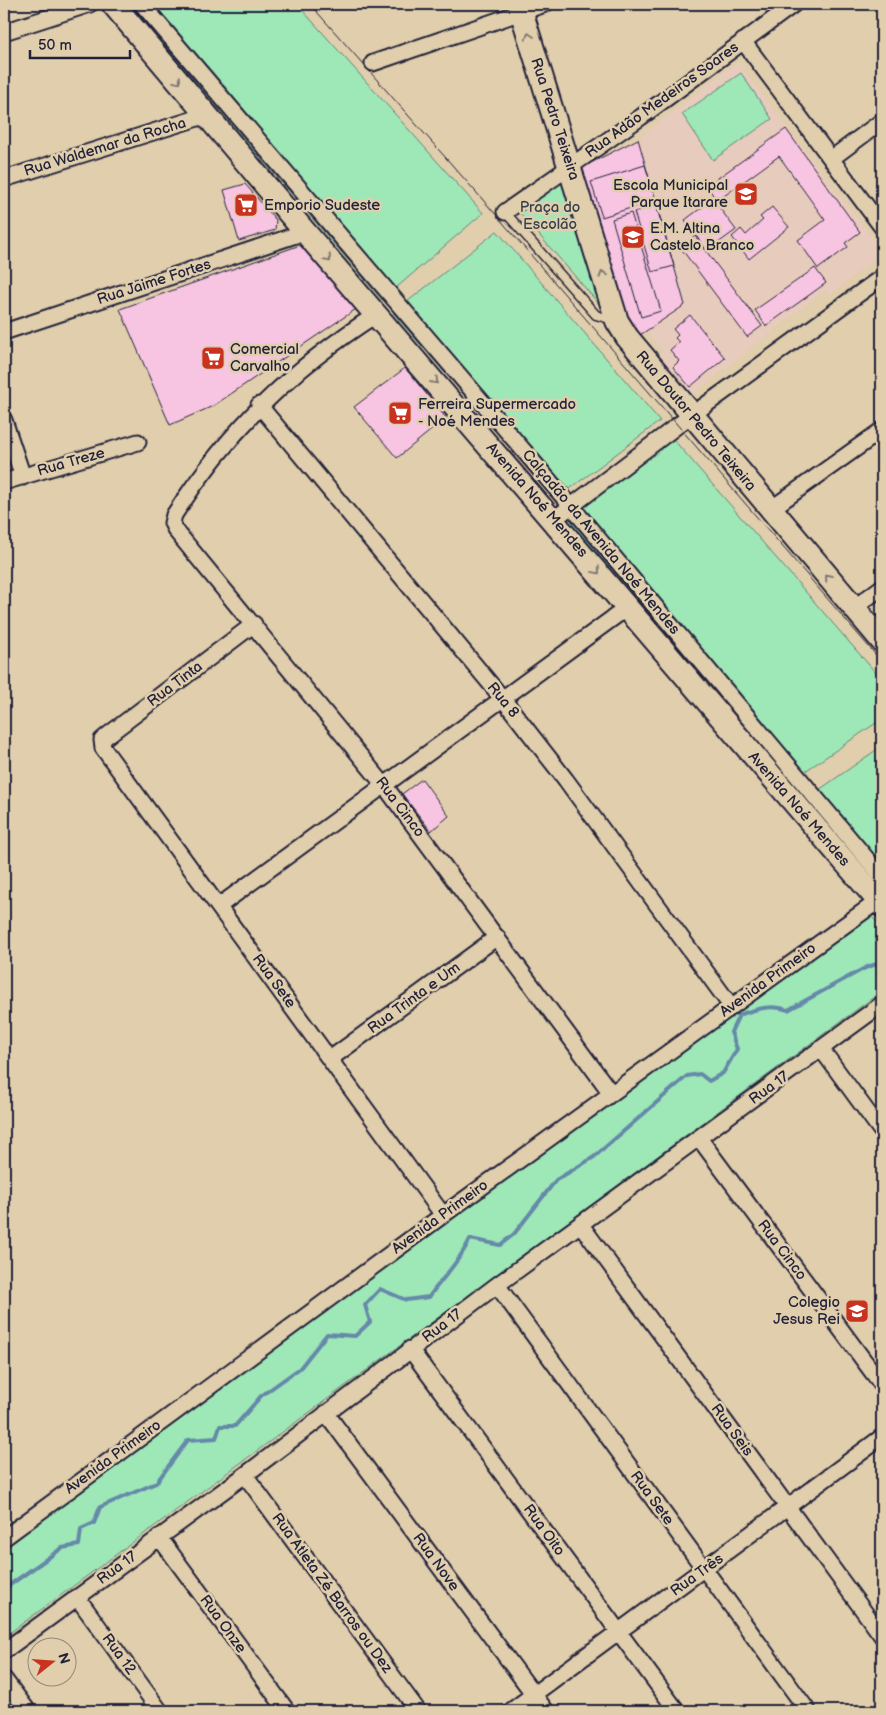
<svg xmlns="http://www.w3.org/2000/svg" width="886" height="1715" viewBox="0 0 886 1715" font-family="'Balsamiq Sans',sans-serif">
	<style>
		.built { fill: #e7cbbc }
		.green { fill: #9ee7b7; stroke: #608479 }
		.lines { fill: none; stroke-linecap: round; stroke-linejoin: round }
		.stream { stroke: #6589a9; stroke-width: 4 }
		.building { fill: #f7c4e2; stroke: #22223b }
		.lane-casing { stroke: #22223b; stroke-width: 11 }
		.street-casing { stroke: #22223b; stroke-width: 19 }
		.secondary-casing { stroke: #22223b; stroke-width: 26 }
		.lane { stroke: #e0ceac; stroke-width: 8 }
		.street { stroke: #e0ceac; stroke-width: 15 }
		.secondary { stroke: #e0ceac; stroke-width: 22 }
		.tram { stroke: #22223b; stroke-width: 1 }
		.oneway { stroke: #817874 }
		.labels { text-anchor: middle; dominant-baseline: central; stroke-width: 5; stroke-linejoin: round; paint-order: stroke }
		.street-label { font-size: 15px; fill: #22223b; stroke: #e0ceac }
		.poi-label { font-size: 15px; fill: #22223b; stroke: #e0ceac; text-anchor: start }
		.park-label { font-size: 15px; fill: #35404e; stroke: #e0ceac }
	</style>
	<rect width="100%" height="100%" fill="#e0ceac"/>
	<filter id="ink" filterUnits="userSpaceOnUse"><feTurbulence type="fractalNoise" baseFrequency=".02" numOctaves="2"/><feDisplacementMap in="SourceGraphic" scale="10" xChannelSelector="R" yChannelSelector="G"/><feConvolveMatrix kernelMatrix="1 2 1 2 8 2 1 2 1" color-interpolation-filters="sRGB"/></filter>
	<g filter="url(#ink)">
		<path class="built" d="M 737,62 L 882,250 L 882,253 L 830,295 L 825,290 L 691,396 L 658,356 L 663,352 L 646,331 L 685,305 L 638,139 Z"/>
		<path class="green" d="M 129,4 L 297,4 L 483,213 L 382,300 Z
			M 741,73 L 772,119 L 713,160 L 682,114 Z
			M 561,180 L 600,305 L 519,212 Z
			M 497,231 L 660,421 L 555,500 L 393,313 Z
			M 673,439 L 882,680 L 882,719 L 792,780 L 566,518 Z
			M 882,746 L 882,884 L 809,797 Z
			M 867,912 L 882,927 L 882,991 L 4,1637 L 4,1545 Z"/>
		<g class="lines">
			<path class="stream" d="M 4,1589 L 62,1548 L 79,1545 L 81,1529 L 94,1523 L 100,1507 L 156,1483 L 188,1440 L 216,1438 L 220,1426 L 235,1426 L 261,1396 L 300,1368 L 327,1334 L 355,1336 L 370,1322 L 365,1305 L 380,1289 L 406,1300 L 429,1297 C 443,1277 460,1261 470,1239 L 500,1245 L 514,1234 L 556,1180 L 594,1157 L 687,1076 L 700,1074 L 709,1081 L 723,1073 L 737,1049 L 731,1032 L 739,1015 C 755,1009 772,1004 788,1010 L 865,968 L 882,962"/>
		</g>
		<path class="building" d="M 786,129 L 860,232 L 845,243 L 848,247 L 818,269 L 798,240 L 825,220 L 779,156 L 717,201 L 707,186 Z
			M 638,139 L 685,305 L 640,335 L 624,310 L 579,169 Z
			M 645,165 L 656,200 L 602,217 L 591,182 Z
			M 245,184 L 276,220 L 275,230 L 239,241 L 224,190 Z
			M 713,199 L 736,230 L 707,251 L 685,220 Z
			M 656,205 L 674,266 L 652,272 L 634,212 Z
			M 772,207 L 789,227 L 749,259 L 732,237 L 741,229 L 746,235 L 763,220 L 760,217 Z
			M 631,213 L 661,311 L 641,317 L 612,219 Z
			M 695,236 L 762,326 L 747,337 L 680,247 Z
			M 306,243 L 359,307 L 213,406 L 170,425 L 120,309 Z
			M 815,268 L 826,283 L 766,326 L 755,310 Z
			M 690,315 L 725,358 L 690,387 L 673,367 L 679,361 L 670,350 L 679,342 L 675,338 L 678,335 L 673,329 Z
			M 405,368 L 446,418 L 397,458 L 354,407 Z
			M 422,779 L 449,816 L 431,831 L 402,794 Z"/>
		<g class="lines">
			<g class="lane-casing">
				<path id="lane" d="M 505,212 L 596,315 L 613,320"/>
			</g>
			<g class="street-casing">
				<path id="street" d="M 142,4 L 571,506 L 882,877
					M 4,32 L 90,4
					M 743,41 L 882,227
					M 373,63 L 545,4
					M 831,159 L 882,121
					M 4,179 L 207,115
					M 505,212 L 641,117 L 794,4
					M 377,314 C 291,369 229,430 174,515 L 172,523 L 176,531 L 384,785 L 611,1093
					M 4,332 L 305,232
					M 259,405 L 503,699 L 566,780 L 731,1006
					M 4,420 L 23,477
					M 4,482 L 138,442
					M 771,509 L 882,430
					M 553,520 L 678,425 L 882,277
					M 854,608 L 882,587
					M 254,624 L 108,735 L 102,740 L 103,748 L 443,1215
					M 219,906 L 628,607
					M 822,1050 L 882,1132
					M 330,1059 L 497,937
					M 699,1138 L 882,1385
					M 581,1225 L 882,1636
					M 497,1285 L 808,1711
					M 410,1349 L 677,1711
					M 326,1413 L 546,1711
					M 245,1475 L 418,1711
					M 159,1537 L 287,1711
					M 4,1538 L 443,1215 L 878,901
					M 77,1597 L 160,1711
					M 4,1651 L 245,1475 L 497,1285 L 882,1004
					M 4,1679 L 28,1711
					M 511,1711 L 882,1437"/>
			</g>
			<g class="secondary-casing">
				<path id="secondary" d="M 113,4 L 305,232 L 882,905
					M 519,4 L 617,321 L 627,337 L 882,641"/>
			</g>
			<use href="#lane" class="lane"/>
			<use href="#street" class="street"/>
			<use href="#secondary" class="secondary"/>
			<path class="tram" d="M 310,4 L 498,217 L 882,662"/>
		</g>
		<defs><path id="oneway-chevron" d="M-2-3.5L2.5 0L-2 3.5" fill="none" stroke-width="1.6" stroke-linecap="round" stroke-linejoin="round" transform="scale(1.25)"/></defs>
		<g class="oneway">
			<use href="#oneway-chevron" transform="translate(529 36) rotate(-108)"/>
			<use href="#oneway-chevron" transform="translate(178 81) rotate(50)"/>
			<use href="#oneway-chevron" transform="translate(328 259) rotate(49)"/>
			<use href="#oneway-chevron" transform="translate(603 274) rotate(-106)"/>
			<use href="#oneway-chevron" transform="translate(435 381) rotate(49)"/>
			<use href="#oneway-chevron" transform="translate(597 571) rotate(50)"/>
			<use href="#oneway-chevron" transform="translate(828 577) rotate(-130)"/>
		</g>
	</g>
	<defs>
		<g id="school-square" transform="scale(1.25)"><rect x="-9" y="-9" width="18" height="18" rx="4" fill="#c8321e" stroke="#e0ceac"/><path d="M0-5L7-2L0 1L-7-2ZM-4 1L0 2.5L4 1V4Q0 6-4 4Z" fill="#fff"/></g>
		<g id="supermarket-square" transform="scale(1.25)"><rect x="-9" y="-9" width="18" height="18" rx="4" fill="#c8321e" stroke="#e0ceac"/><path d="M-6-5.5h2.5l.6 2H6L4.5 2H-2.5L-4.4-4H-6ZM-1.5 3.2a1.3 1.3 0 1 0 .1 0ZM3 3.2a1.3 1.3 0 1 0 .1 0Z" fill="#fff"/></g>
	</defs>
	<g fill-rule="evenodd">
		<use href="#school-square" x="746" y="194"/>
		<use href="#supermarket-square" x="246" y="205"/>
		<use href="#school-square" x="633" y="237"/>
		<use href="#supermarket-square" x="213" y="358"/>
		<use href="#supermarket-square" x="400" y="413"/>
		<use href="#school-square" x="857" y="1311"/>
	</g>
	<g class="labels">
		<g class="street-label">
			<text transform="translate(662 100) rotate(-36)">Rua Adão Medeiros Soares</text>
			<text transform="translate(555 119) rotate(72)">Rua Pedro Teixeira</text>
			<text transform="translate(105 147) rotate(-17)">Rua Waldemar da Rocha</text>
			<text transform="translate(154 282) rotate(-18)">Rua Jaime Fortes</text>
			<text transform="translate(696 421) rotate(50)">Rua Doutor Pedro Teixeira</text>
			<text transform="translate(71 462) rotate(-16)">Rua Treze</text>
			<text transform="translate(537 500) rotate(49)">Avenida Noé Mendes</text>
			<text transform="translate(601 542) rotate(50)">Calçadão da Avenida Noé Mendes</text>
			<text transform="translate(175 684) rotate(-37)">Rua Tinta</text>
			<text transform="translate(503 700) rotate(51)">Rua 8</text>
			<text transform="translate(400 807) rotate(53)">Rua Cinco</text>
			<text transform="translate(799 809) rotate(49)">Avenida Noé Mendes</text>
			<text transform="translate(768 980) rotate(-36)">Avenida Primeiro</text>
			<text transform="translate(274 981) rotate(54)">Rua Sete</text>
			<text transform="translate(414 998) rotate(-36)">Rua Trinta e Um</text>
			<text transform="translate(769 1088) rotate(-36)">Rua 17</text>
			<text transform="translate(440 1217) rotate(-36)">Avenida Primeiro</text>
			<text transform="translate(782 1250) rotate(53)">Rua Cinco</text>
			<text transform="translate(442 1326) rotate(-37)">Rua 17</text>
			<text transform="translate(732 1430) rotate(54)">Rua Seis</text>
			<text transform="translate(113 1457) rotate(-36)">Avenida Primeiro</text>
			<text transform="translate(652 1498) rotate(54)">Rua Sete</text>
			<text transform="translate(544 1530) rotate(54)">Rua Oito</text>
			<text transform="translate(436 1562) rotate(54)">Rua Nove</text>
			<text transform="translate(117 1568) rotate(-36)">Rua 17</text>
			<text transform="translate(697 1575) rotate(-36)">Rua Três</text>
			<text transform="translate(332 1593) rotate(54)">Rua Atleta Zé Barros ou Dez</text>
			<text transform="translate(223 1624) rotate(54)">Rua Onze</text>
			<text transform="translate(119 1654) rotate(54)">Rua 12</text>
		</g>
		<g class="poi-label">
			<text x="728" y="185" text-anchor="end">Escola Municipal<tspan x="728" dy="17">Parque Itarare</tspan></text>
			<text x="264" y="205">Emporio Sudeste</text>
			<text x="650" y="228">E.M. Altina<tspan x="650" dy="17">Castelo Branco</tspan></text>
			<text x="230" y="349">Comercial<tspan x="230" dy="17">Carvalho</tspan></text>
			<text x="418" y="404">Ferreira Supermercado<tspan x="418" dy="17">- Noé Mendes</tspan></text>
			<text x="840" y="1302" text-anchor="end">Colegio<tspan x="840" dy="17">Jesus Rei</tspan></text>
		</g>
		<g class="park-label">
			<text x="550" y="207">Praça do<tspan x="550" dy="17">Escolão</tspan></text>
		</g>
	</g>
	<rect width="886" height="1715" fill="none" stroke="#e0ceac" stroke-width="20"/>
	<rect x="10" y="10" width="866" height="1695" fill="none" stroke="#22223b" stroke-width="2" filter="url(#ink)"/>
	<g transform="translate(52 1662) rotate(73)"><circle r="24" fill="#e0ceac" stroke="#94897f"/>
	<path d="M0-4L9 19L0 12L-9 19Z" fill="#c8321e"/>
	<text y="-8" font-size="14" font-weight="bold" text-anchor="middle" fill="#22223b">N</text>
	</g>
	<path d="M30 50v8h100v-8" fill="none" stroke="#22223b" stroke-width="2.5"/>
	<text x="38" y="50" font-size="15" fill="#22223b" stroke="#e0ceac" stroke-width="4" paint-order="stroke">50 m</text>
</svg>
